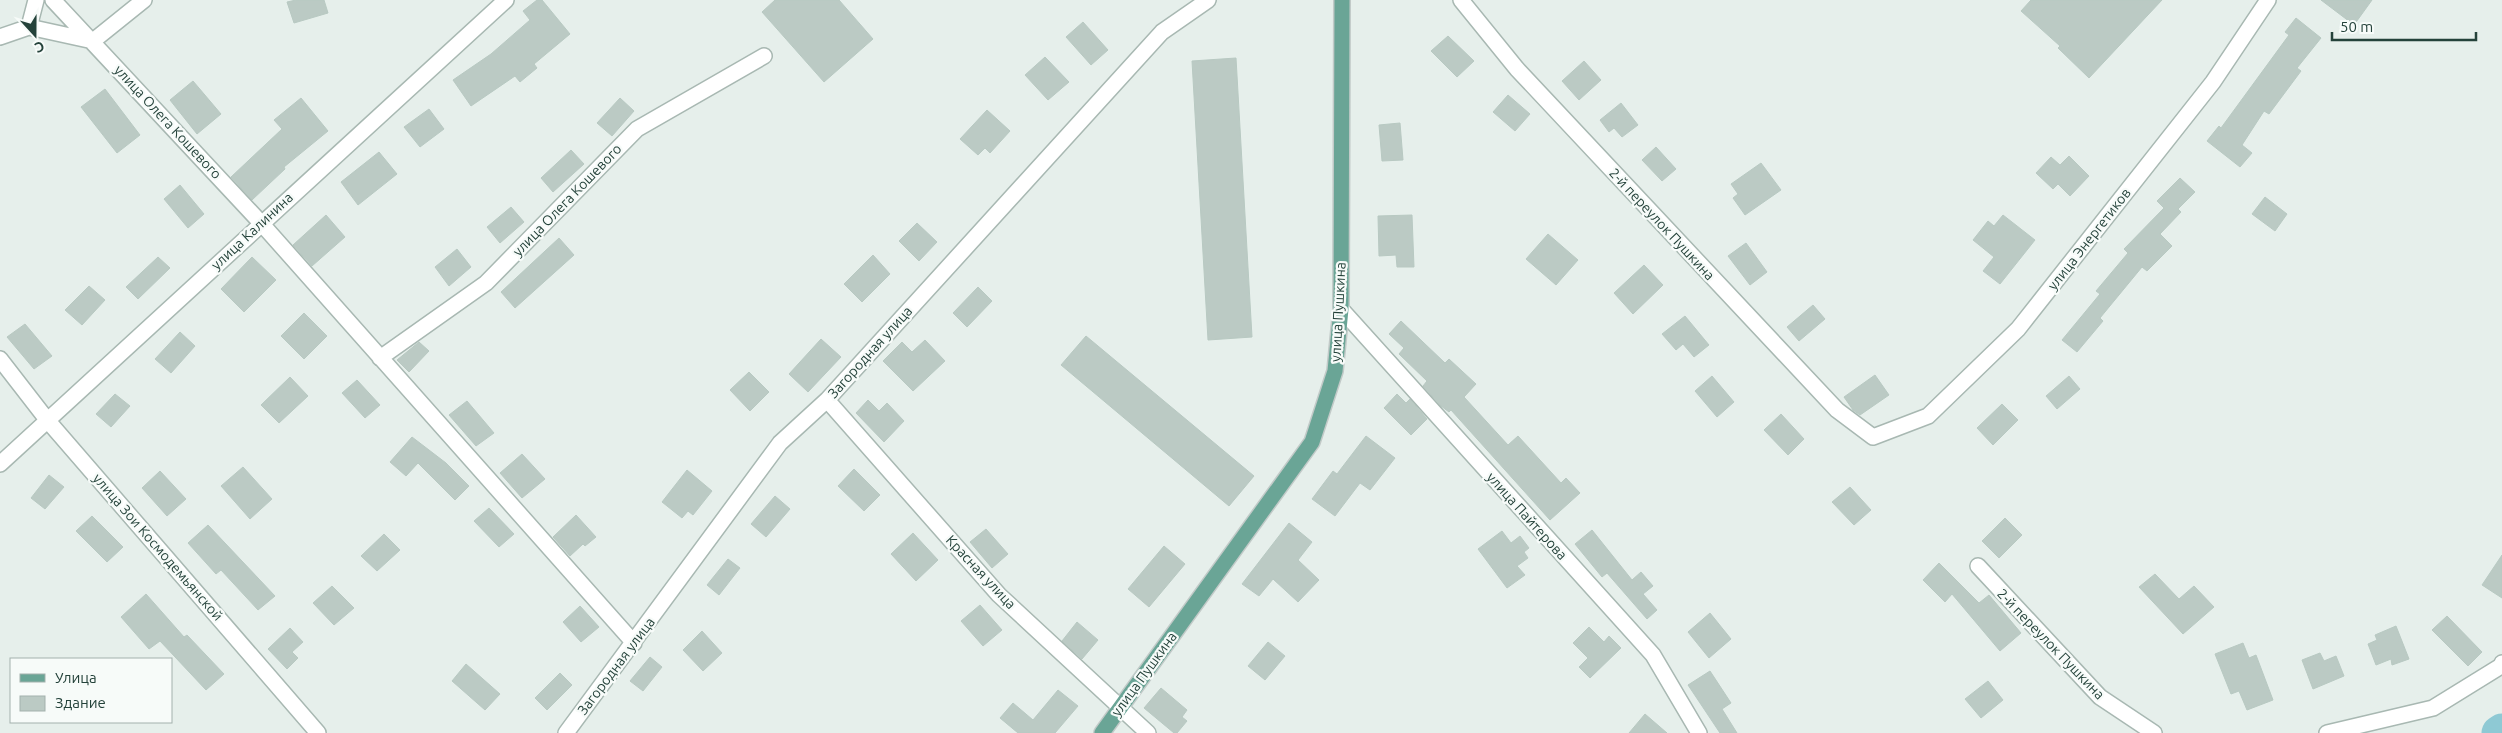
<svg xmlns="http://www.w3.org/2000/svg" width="2502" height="733" viewBox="0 0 2502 733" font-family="Ubuntu,sans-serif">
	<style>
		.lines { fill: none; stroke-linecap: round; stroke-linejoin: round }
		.river { stroke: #8ec9d4; stroke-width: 35 }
		.building { fill: #bbcac4; stroke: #b8c9c2 }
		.minor-casing { stroke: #a8b8b2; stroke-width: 18 }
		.major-casing { stroke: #c2cac8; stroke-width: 18 }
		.minor { stroke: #fff; stroke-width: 15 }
		.major { stroke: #6aa596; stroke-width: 15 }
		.labels { text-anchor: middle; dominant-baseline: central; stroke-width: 4.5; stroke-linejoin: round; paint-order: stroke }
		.street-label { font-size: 14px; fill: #24423a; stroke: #f7fbf9 }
	</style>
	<rect width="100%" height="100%" fill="#e6efeb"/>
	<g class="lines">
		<path class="river" d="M 2499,733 L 2502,731"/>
	</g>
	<path class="building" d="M 296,0 L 324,0 L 328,13 L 294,23 L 287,2 Z
		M 537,0 L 542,0 L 570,34 L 534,64 L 537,68 L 520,82 L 515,76 L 471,106 L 453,80 L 491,54 L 530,20 L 523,11 Z
		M 775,0 L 839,0 L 873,39 L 824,82 L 762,12 Z
		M 2031,0 L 2162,0 L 2089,78 L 2058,48 L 2060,46 L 2021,11 Z
		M 2321,0 L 2372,0 L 2354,25 Z
		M 2296,18 L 2321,38 L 2297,68 L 2301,71 L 2269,114 L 2264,111 L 2242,145 L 2252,153 L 2240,167 L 2207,141 L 2219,126 L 2221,128 L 2289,35 L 2285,32 Z
		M 1083,22 L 1108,50 L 1091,65 L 1066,37 Z
		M 1448,36 L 1474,61 L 1457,77 L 1431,51 Z
		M 1045,57 L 1069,82 L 1048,100 L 1025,75 Z
		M 1236,58 L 1252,337 L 1208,340 L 1192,61 Z
		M 1584,61 L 1601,80 L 1579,100 L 1562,81 Z
		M 193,81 L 221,114 L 197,134 L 170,100 Z
		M 105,89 L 140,135 L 117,153 L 81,107 Z
		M 1508,95 L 1530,114 L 1515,131 L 1493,112 Z
		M 301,98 L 328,131 L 284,167 L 285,169 L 252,200 L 231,177 L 282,129 L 274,120 Z
		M 620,98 L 634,111 L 612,136 L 597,123 Z
		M 1621,103 L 1638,125 L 1622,137 L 1614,128 L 1609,132 L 1600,120 Z
		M 429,109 L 444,129 L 420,147 L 404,127 Z
		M 987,110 L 1010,131 L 990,153 L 985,148 L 978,155 L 960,139 Z
		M 1400,123 L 1403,160 L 1382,161 L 1379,125 Z
		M 1656,147 L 1676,169 L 1662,181 L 1642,160 Z
		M 571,150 L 584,164 L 553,192 L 541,178 Z
		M 379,152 L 397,174 L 358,205 L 341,182 Z
		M 2069,156 L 2089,176 L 2070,196 L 2058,184 L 2053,189 L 2036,173 L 2051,157 L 2060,165 Z
		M 1761,163 L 1781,190 L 1745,215 L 1733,198 L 1738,194 L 1731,184 Z
		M 2180,178 L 2195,192 L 2178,209 L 2181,212 L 2160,234 L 2172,246 L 2147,271 L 2142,267 L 2100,318 L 2103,321 L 2077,352 L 2062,340 L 2100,294 L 2096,291 L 2128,253 L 2124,249 L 2164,208 L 2157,201 Z
		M 180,185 L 204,214 L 188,228 L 164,199 Z
		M 2265,197 L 2287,214 L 2275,231 L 2252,214 Z
		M 511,207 L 524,222 L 500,243 L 487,227 Z
		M 326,215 L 345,237 L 312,266 L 293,245 Z
		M 1412,215 L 1414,267 L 1397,267 L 1396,255 L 1379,256 L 1378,216 Z
		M 2003,215 L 2035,240 L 2000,284 L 1983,271 L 1994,257 L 1973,240 L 1988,221 L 1994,226 Z
		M 917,223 L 937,242 L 919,261 L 899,241 Z
		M 1548,234 L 1578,260 L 1556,285 L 1526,259 Z
		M 559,238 L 574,255 L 515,308 L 501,292 Z
		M 1746,243 L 1767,272 L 1750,285 L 1728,256 Z
		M 457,249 L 471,267 L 449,286 L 435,267 Z
		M 873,255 L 890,274 L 862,302 L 844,284 Z
		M 158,257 L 170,268 L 138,299 L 126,287 Z
		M 252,257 L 276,280 L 244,312 L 221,289 Z
		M 1644,265 L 1663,285 L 1633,314 L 1614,293 Z
		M 89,286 L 105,300 L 82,325 L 65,310 Z
		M 978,287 L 992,301 L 967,327 L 953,313 Z
		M 1813,305 L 1825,319 L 1799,341 L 1787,327 Z
		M 304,313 L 327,336 L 304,359 L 281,336 Z
		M 1685,316 L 1709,345 L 1694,357 L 1683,344 L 1676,350 L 1662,334 Z
		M 1401,321 L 1445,363 L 1449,359 L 1476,384 L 1464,397 L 1508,445 L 1518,436 L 1561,483 L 1566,478 L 1580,493 L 1550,520 L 1451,410 L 1449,412 L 1441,406 L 1423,386 L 1427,381 L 1399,354 L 1404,348 L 1389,334 Z
		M 25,324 L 52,356 L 34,369 L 7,337 Z
		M 180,332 L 195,346 L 171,373 L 155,359 Z
		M 1086,336 L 1254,476 L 1229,506 L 1061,365 Z
		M 821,339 L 841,357 L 808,392 L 789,374 Z
		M 925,340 L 945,361 L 913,391 L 883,361 L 902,342 L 912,352 Z
		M 419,342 L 429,351 L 409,372 L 397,360 Z
		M 749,372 L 769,392 L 750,411 L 730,390 Z
		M 1875,375 L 1889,395 L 1860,415 L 1853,410 L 1844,397 Z
		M 1712,376 L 1734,402 L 1717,417 L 1695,391 Z
		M 2069,376 L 2080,389 L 2057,409 L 2046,396 Z
		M 290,377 L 308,396 L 279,423 L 261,405 Z
		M 357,380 L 380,405 L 365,418 L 342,393 Z
		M 115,394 L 130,406 L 111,427 L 96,414 Z
		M 1397,394 L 1406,403 L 1410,399 L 1427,419 L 1411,435 L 1384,408 Z
		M 868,400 L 879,411 L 887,403 L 904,421 L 884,442 L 856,413 Z
		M 467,401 L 494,433 L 476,446 L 449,415 Z
		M 2002,404 L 2018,420 L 1993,445 L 1977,428 Z
		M 1781,414 L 1804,439 L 1788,455 L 1764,430 Z
		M 1366,436 L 1395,458 L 1370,490 L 1360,483 L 1335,516 L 1312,499 L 1333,471 L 1337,474 Z
		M 412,437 L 446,463 L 469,486 L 455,500 L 418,463 L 406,476 L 390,462 Z
		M 522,454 L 545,479 L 522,498 L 500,473 Z
		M 243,467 L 272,499 L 250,519 L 221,486 Z
		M 854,469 L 880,495 L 864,511 L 838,486 Z
		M 687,470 L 712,491 L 693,515 L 688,511 L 682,518 L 662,502 Z
		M 160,471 L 186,499 L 167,516 L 142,488 Z
		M 49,475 L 64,487 L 45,509 L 31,498 Z
		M 1850,487 L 1871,510 L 1854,525 L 1832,502 Z
		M 775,496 L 790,509 L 766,537 L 751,524 Z
		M 489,508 L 514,534 L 499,547 L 474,521 Z
		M 576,515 L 596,537 L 585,546 L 583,544 L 570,556 L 553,537 Z
		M 92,516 L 123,547 L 107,562 L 76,531 Z
		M 2005,518 L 2022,535 L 1999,558 L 1982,541 Z
		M 1289,523 L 1312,542 L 1298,560 L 1319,580 L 1298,602 L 1273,579 L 1259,596 L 1242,584 Z
		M 208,525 L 275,596 L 258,610 L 221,570 L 216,574 L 188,543 Z
		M 986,529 L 1008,554 L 992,568 L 970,542 Z
		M 1592,530 L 1632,580 L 1641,572 L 1653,586 L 1643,594 L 1657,610 L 1647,619 L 1607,573 L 1602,577 L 1575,544 Z
		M 1502,531 L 1511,543 L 1520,536 L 1529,548 L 1524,552 L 1528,558 L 1517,566 L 1525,575 L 1507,588 L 1478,549 Z
		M 913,533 L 938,560 L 916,581 L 891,554 Z
		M 384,534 L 400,550 L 377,571 L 361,556 Z
		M 1164,546 L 1185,564 L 1149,607 L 1128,589 Z
		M 2502,555 L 2502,598 L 2482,585 Z
		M 728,559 L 740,568 L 719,595 L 707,585 Z
		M 1939,563 L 1979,603 L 1989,595 L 2021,633 L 2000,651 L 1952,594 L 1945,602 L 1923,580 Z
		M 2155,574 L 2179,599 L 2194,586 L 2214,607 L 2183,634 L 2139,587 Z
		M 332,586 L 354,608 L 334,625 L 313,603 Z
		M 146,594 L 184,637 L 187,635 L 224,674 L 206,690 L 160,641 L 149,649 L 121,617 Z
		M 980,605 L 1002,630 L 983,646 L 961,621 Z
		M 580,606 L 599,627 L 581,642 L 563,622 Z
		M 1710,613 L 1731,639 L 1709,658 L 1688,632 Z
		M 2447,616 L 2482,652 L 2468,666 L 2432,630 Z
		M 1077,622 L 1098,640 L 1082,659 L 1062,641 Z
		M 2396,626 L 2409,659 L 2392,665 L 2391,659 L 2376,665 L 2368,644 L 2377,640 L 2375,635 Z
		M 1589,627 L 1604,642 L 1609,636 L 1621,648 L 1590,678 L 1579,667 L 1588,658 L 1573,643 Z
		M 290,628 L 303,642 L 292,652 L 298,658 L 287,669 L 268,649 Z
		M 702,631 L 722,653 L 703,671 L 683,650 Z
		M 1268,642 L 1285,656 L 1265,680 L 1248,666 Z
		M 2243,643 L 2249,658 L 2256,655 L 2273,700 L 2247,710 L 2239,691 L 2231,694 L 2215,654 Z
		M 2320,653 L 2324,661 L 2336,656 L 2344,676 L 2313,689 L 2302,660 Z
		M 650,657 L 662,667 L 643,691 L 630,681 Z
		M 466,664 L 500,694 L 485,710 L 452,681 Z
		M 1710,671 L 1731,703 L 1722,709 L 1737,733 L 1720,733 L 1688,685 Z
		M 560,673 L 572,685 L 547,710 L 535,698 Z
		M 1988,681 L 2003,700 L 1981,718 L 1965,699 Z
		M 1161,688 L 1187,710 L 1182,717 L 1187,721 L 1177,733 L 1174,733 L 1144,708 Z
		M 1058,690 L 1078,706 L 1055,733 L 1018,733 L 1000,718 L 1013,703 L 1033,720 Z
		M 1645,714 L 1667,733 L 1629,733 Z"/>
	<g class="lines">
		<g class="minor-casing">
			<path id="minor" d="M 53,0 L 261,223 L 634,643
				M 1461,0 L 1517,69 L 1837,410 L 1873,437 L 1928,416 L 2018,329 L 2213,82 L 2268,0
				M 29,27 L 36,0
				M 0,37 L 29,27 L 93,41 L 144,0
				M 1341,309 L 1653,655 L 1699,733
				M 380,358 L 486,283 L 637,129 L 764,56
				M 0,359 L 48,421 L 318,733
				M 827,400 L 999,595 L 1148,733
				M 0,464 L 506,0
				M 1978,566 L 2100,697 L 2154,733
				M 566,733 L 780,443 L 827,400 L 1162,32 L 1208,0
				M 2327,733 L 2433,708 L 2501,666 L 2502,663"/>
		</g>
		<g class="major-casing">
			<path id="major" d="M 1102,733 L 1312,442 L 1335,371 L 1341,309 L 1342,0"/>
		</g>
		<use href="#minor" class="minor"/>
		<use href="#major" class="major"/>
	</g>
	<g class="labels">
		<g class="street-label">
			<text transform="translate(168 122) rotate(47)">улица Олега Кошевого</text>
			<text transform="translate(567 200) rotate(-46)">улица Олега Кошевого</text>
			<text transform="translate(1662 224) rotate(47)">2-й переулок Пушкина</text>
			<text transform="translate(252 231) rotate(-43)">улица Калинина</text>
			<text transform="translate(2089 239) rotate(-52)">улица Энергетиков</text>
			<text transform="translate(1338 312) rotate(-87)">улица Пушкина</text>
			<text transform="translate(870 352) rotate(-48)">Загородная улица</text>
			<text transform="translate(1527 516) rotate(48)">улица Пайтерова</text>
			<text transform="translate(158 547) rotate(49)">улица Зои Космодемьянской</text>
			<text transform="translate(981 572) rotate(47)">Красная улица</text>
			<text transform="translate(2051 644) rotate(46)">2-й переулок Пушкина</text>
			<text transform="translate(616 666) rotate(-53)">Загородная улица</text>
			<text transform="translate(1144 674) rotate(-54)">улица Пушкина</text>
		</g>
	</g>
	<rect x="10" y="658" width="162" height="65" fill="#f7fbf9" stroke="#a3b1ad"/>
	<rect x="20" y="674" width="25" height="8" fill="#6aa596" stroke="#a3b1ad"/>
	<text x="55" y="683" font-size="15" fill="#24423a">Улица</text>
	<rect x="20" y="696" width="25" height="15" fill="#bbcac4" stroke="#a3b1ad"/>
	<text x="55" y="708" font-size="15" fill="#24423a">Здание</text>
	<g transform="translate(35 35) rotate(159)" stroke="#f7fbf9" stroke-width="4" paint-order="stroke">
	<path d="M0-4L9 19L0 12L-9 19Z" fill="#24423a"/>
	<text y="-8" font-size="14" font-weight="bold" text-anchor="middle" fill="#24423a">С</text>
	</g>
	<path d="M2332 32v8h144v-8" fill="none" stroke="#24423a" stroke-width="2.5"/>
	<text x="2340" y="32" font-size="15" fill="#24423a" stroke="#f7fbf9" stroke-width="4" paint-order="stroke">50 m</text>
</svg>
